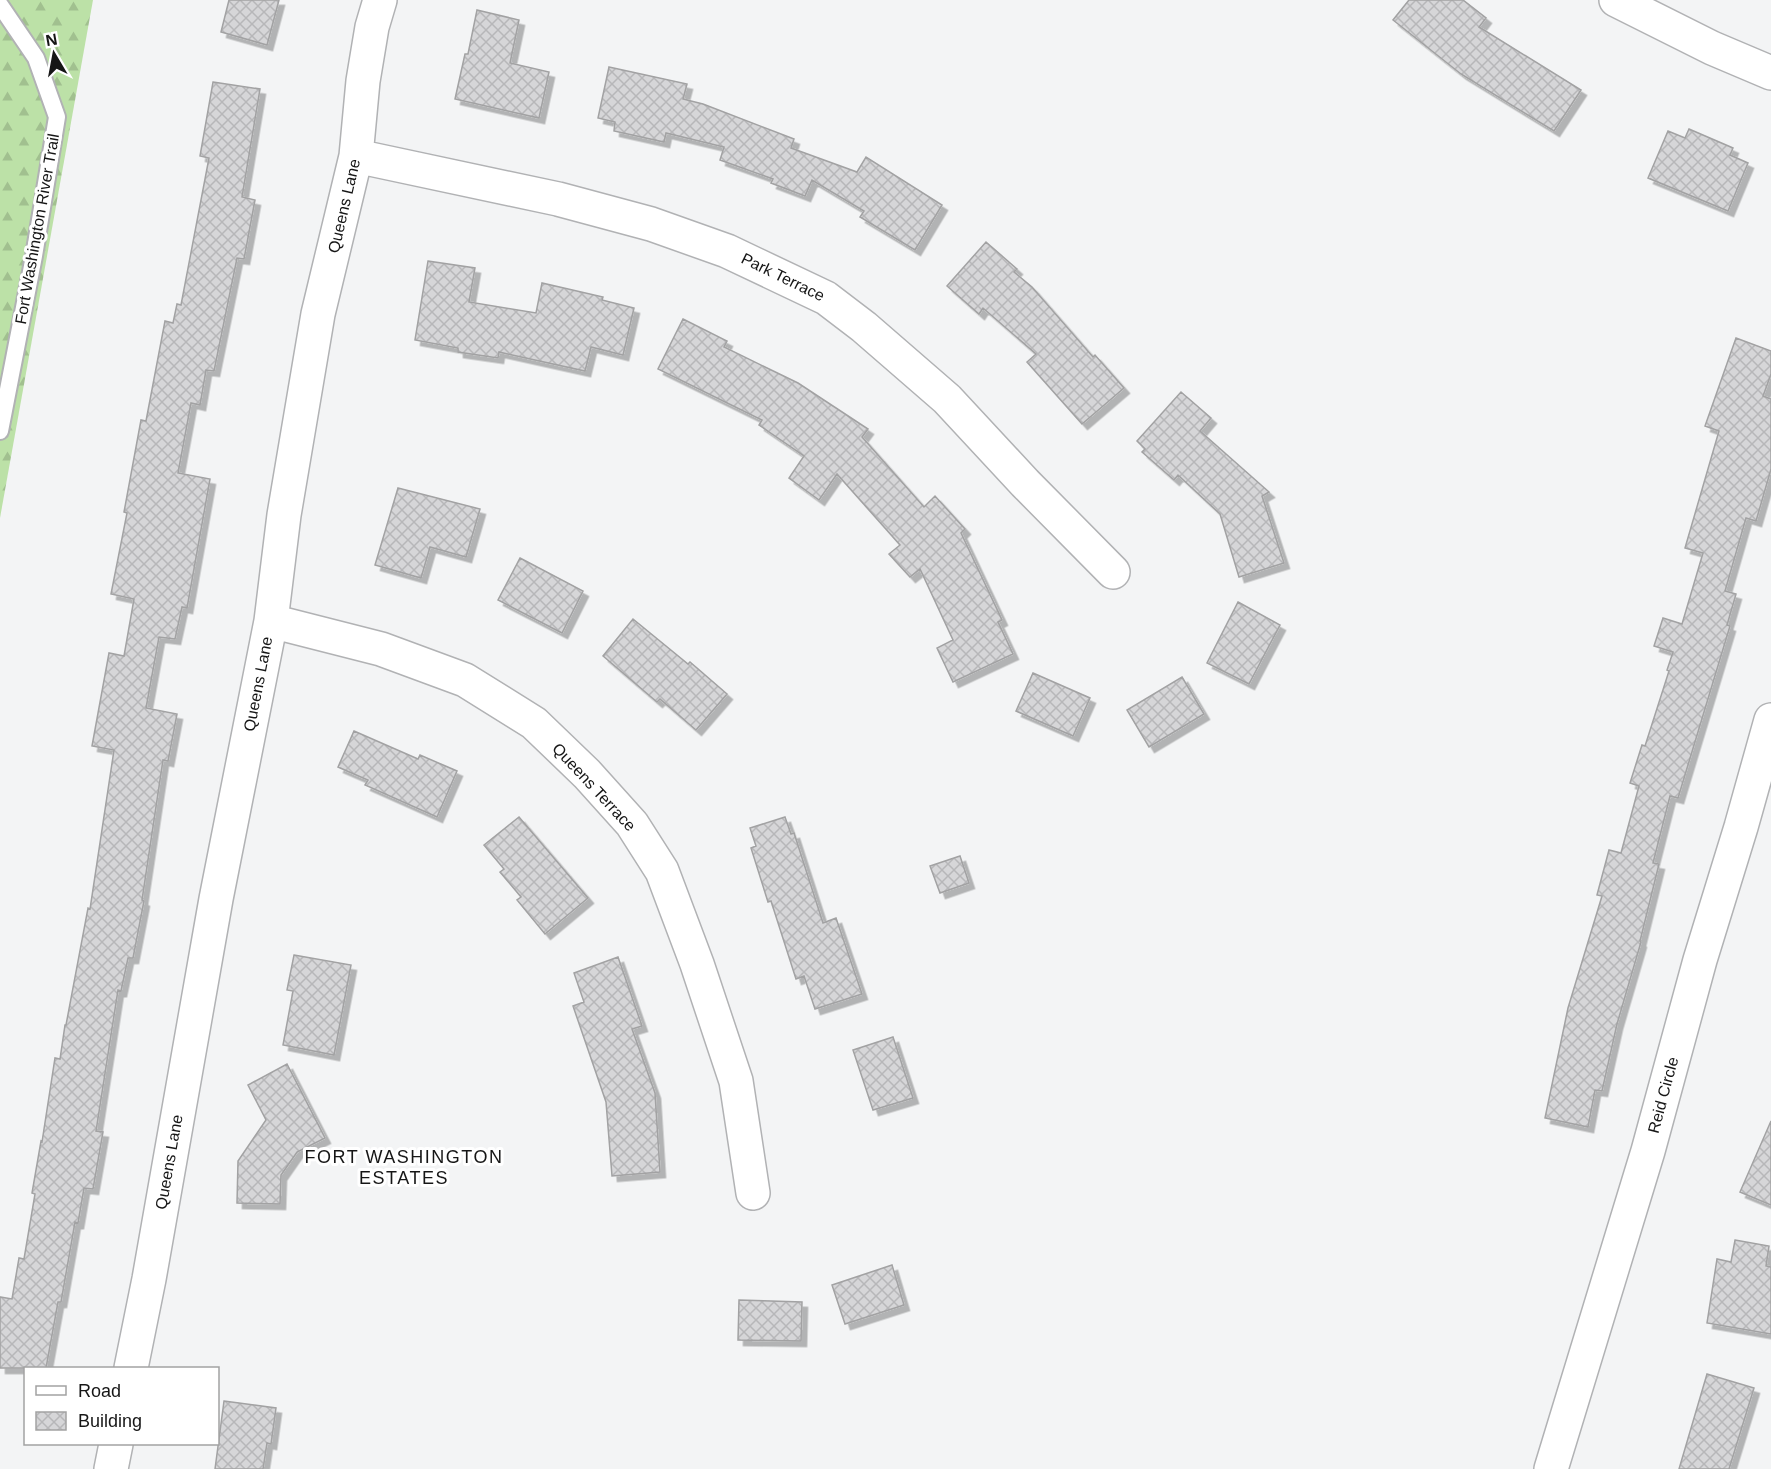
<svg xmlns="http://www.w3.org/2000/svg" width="1771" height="1469" viewBox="0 0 1771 1469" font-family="Arial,sans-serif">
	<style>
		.forest { fill: url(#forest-firs) }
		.building { fill: url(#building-cross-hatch); stroke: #a2a2a3; stroke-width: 1.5; filter: url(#shadow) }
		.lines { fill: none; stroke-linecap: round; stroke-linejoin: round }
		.lane-casing { stroke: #b1b2b4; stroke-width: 20 }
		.street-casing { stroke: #b1b2b4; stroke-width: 36 }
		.lane { stroke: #fff; stroke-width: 16 }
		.street { stroke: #fff; stroke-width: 33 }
		.labels { text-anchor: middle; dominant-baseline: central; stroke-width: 6; stroke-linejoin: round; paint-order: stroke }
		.street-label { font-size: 16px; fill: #161616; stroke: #fff }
		.neighbourhood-label { font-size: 18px; letter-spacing: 1.5px; fill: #161616; stroke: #fff }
	</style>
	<defs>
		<pattern id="forest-firs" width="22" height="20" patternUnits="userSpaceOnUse" patternTransform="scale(1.5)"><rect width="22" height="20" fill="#bce1a7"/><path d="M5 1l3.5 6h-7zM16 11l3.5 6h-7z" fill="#a1c08f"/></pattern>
		<pattern id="building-cross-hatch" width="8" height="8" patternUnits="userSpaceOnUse" patternTransform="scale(1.5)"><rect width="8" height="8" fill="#d6d6d8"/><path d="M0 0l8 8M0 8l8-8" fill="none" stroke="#b7b7b9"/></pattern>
		<filter id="shadow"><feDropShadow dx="5.5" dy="5.5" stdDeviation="0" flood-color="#0004"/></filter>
	</defs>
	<rect width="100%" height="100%" fill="#f3f4f5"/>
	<path class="forest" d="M 0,0 L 93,0 L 0,518 Z"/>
	<path class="building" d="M 229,0 L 279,0 L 267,45 L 221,32 Z
		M 1409,0 L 1463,0 L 1486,18 L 1479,27 L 1581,90 L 1554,131 L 1461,74 L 1393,20 Z
		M 477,10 L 519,20 L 510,63 L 549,72 L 539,118 L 455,99 L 465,54 L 468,54 Z
		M 609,67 L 687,84 L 683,99 L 703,104 L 794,139 L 791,148 L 857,172 L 866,157 L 942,205 L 915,250 L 860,217 L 864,211 L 812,180 L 805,196 L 771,183 L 773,179 L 720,160 L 724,147 L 666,133 L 664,142 L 614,131 L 615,122 L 598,118 Z
		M 213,82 L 260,89 L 242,197 L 255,200 L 244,259 L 237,258 L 214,371 L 206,370 L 200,405 L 191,403 L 178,473 L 210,479 L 187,608 L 182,607 L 175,639 L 159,637 L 146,708 L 177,714 L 168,761 L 163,760 L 142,900 L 144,901 L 133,958 L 128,958 L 121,991 L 118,990 L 96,1131 L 103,1132 L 93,1189 L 84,1188 L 78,1223 L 75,1222 L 61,1302 L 58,1302 L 46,1368 L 0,1368 L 0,1297 L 12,1299 L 19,1258 L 24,1259 L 35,1194 L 32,1193 L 41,1141 L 42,1142 L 55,1058 L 60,1059 L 65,1025 L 66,1025 L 88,908 L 90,909 L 114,750 L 92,746 L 109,653 L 124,656 L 134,599 L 111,594 L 127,513 L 124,512 L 141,420 L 146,421 L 165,321 L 173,323 L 177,304 L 181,305 L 209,158 L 200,156 Z
		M 1689,129 L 1733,148 L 1730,155 L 1748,163 L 1728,211 L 1648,178 L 1668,131 L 1685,138 Z
		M 986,242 L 1017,269 L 1014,272 L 1032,287 L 1093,357 L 1095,355 L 1124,388 L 1082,424 L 1027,362 L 1036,354 L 983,308 L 979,314 L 947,286 Z
		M 428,261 L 475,268 L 469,302 L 536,313 L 542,283 L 603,297 L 602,300 L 634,308 L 623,355 L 591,347 L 585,371 L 499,352 L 498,358 L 458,352 L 458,348 L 415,340 Z
		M 683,319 L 727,341 L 724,347 L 798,383 L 868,429 L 862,437 L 924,507 L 935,496 L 965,529 L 961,533 L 1002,620 L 998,622 L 1013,654 L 953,682 L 937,648 L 953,640 L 920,569 L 910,577 L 889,554 L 900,545 L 837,474 L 819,500 L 789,478 L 804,456 L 759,425 L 762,420 L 658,369 Z
		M 1736,338 L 1771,351 L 1771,374 L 1763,396 L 1771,399 L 1771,469 L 1756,521 L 1746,518 L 1725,591 L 1736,594 L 1727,625 L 1730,626 L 1678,798 L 1670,796 L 1653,863 L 1659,864 L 1640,941 L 1641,942 L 1617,1024 L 1602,1091 L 1595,1090 L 1588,1127 L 1545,1118 L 1568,1008 L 1602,896 L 1597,895 L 1609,850 L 1621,853 L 1639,786 L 1630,783 L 1642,745 L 1645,746 L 1669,671 L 1667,670 L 1673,652 L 1654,646 L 1663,618 L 1682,624 L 1703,553 L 1685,548 L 1719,431 L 1705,426 Z
		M 1181,392 L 1211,418 L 1200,431 L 1269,492 L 1262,496 L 1284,563 L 1239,577 L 1220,514 L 1178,475 L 1174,480 L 1142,452 L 1145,449 L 1137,441 Z
		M 398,488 L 480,509 L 466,557 L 430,547 L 421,578 L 375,565 Z
		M 520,558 L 583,591 L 562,633 L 498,600 Z
		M 1238,602 L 1280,625 L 1249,684 L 1207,663 Z
		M 633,619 L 688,664 L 690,662 L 727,694 L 696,730 L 660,699 L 657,702 L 603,656 Z
		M 1033,673 L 1090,698 L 1073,736 L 1016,711 Z
		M 1182,677 L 1204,714 L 1149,747 L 1127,710 Z
		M 354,731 L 418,759 L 420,755 L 457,771 L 437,817 L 365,785 L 368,780 L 338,767 Z
		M 519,817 L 588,898 L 545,934 L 517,900 L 521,897 L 500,872 L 504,869 L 484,845 Z
		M 785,817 L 791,834 L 794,833 L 823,923 L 836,918 L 862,994 L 815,1009 L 804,976 L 796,979 L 771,901 L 768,902 L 751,848 L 756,846 L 750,828 Z
		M 960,856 L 969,883 L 940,893 L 930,866 Z
		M 294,955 L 351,965 L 334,1055 L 283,1045 L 293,991 L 287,990 Z
		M 618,957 L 642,1026 L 632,1029 L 655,1093 L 660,1172 L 612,1176 L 606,1102 L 573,1006 L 584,1002 L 574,973 Z
		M 893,1037 L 913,1098 L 873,1110 L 853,1050 Z
		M 287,1064 L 325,1138 L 297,1152 L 281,1175 L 280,1204 L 237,1203 L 238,1161 L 266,1120 L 248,1085 Z
		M 1771,1121 L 1771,1205 L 1740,1192 Z
		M 1735,1240 L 1769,1246 L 1766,1266 L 1771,1267 L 1771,1334 L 1707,1323 L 1717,1259 L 1731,1262 Z
		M 892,1265 L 904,1305 L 845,1324 L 832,1285 Z
		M 739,1300 L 802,1302 L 801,1341 L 738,1340 Z
		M 1707,1374 L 1754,1388 L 1729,1469 L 1679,1469 Z
		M 224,1401 L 276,1408 L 271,1444 L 267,1443 L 263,1469 L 215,1469 Z"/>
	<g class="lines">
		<g class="lane-casing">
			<path id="lane" d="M 0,5 L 36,58 L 57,117 L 34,256 L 0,431"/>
		</g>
		<g class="street-casing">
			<path id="street" d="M 1616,0 L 1712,48 L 1771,73
				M 356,156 L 558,199 L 651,224 L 727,251 L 826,298 L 864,327 L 947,399 L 1025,483 L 1113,572
				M 271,621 L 381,649 L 465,680 L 534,723 L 587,774 L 632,824 L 662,871 L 697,964 L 736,1081 L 753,1193
				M 131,1368 L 149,1279 L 216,899 L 271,621 L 284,515 L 318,314 L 356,156 L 363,81 L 372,27 L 380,0
				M 111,1469 L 116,1444
				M 1551,1469 L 1648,1151 L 1700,960 L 1741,827 L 1771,720"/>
		</g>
		<use href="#lane" class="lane"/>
		<use href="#street" class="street"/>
	</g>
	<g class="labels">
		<g class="street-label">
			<text transform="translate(344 206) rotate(-77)">Queens Lane</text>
			<text transform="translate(37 229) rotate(-80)">Fort Washington River Trail</text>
			<text transform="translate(783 277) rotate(26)">Park Terrace</text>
			<text transform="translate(258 684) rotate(-79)">Queens Lane</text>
			<text transform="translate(594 787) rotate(47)">Queens Terrace</text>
			<text transform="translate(1663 1095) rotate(-75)">Reid Circle</text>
			<text transform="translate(169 1162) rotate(-80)">Queens Lane</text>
		</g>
		<g class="neighbourhood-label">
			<text x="404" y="1157">FORT WASHINGTON<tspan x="404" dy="21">ESTATES</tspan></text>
		</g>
	</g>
	<rect x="24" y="1367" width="195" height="78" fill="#ffffff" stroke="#a2a2a2" stroke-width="1.5"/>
	<rect x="36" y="1386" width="30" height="9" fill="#ffffff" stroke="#a2a2a2" stroke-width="1.5"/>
	<text x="78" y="1397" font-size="18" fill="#161616">Road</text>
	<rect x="36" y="1412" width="30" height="18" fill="url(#building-cross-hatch)" stroke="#a2a2a2" stroke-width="1.5"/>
	<text x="78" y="1427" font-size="18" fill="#161616">Building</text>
	<g transform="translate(54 54) rotate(350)" stroke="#ffffff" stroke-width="4.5" paint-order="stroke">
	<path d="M0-4.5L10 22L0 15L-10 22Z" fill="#161616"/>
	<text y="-9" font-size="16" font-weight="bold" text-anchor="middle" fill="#161616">N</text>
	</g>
</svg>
